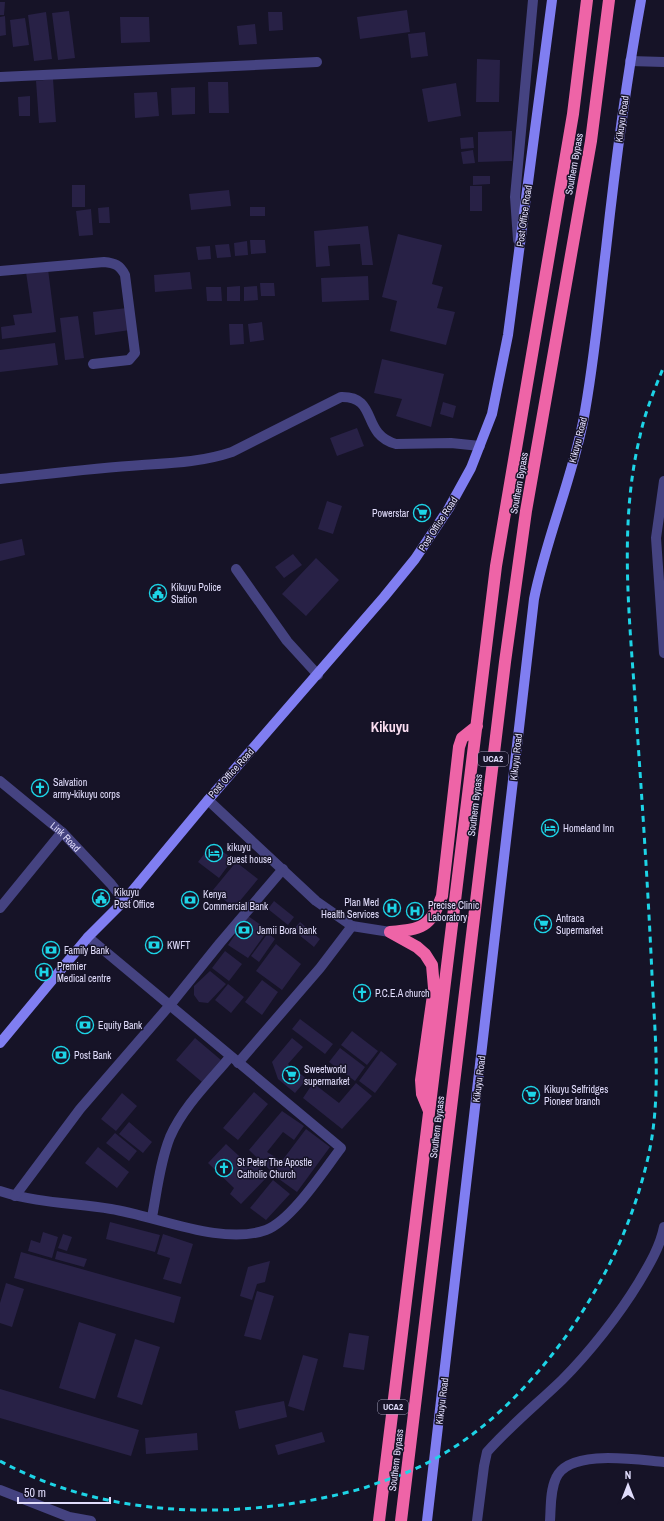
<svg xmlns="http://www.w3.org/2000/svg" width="664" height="1521" viewBox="0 0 664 1521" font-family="'Archivo Narrow',sans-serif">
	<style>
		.building { fill: #282146 }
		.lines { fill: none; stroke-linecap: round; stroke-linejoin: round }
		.street { stroke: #454381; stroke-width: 10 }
		.secondary { stroke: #807ef1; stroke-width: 10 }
		.highway { stroke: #ee64a7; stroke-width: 12 }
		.rail { stroke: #1dd4e6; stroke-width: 3; stroke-dasharray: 6 5; stroke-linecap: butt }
		.labels { text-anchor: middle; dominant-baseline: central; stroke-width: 3; stroke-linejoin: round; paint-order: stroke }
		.shield { fill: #161327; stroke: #a3a0bb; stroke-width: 1 }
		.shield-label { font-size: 9px; font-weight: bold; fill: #e0dcfb }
		.street-label { font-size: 10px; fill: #e0dcfb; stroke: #161327 }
		.poi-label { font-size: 10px; fill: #e0dcfb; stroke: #161327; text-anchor: start }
		.district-label { font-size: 14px; font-weight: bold; fill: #fbdef1; stroke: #161327 }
	</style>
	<rect width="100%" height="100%" fill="#161327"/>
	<path class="building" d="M 0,2 L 5,2 L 4,15 L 0,15 Z
		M 407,10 L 410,32 L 360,39 L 357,17 Z
		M 69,11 L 75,58 L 58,60 L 52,13 Z
		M 46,12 L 52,59 L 34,61 L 28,15 Z
		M 268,12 L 282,12 L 283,30 L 269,31 Z
		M 5,16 L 6,35 L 0,36 L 0,17 Z
		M 120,17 L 149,17 L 150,42 L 121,43 Z
		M 25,18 L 29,45 L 13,47 L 10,20 Z
		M 255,24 L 257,44 L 239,45 L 237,26 Z
		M 425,32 L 428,56 L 411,58 L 408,34 Z
		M 477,59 L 500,60 L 499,102 L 476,102 Z
		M 53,79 L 56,122 L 39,123 L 36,81 Z
		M 208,82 L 228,82 L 229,113 L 209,113 Z
		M 456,83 L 461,116 L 428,122 L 422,89 Z
		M 195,87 L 195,114 L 172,115 L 171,88 Z
		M 157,92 L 159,116 L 135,118 L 134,93 Z
		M 30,96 L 30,116 L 19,116 L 18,97 Z
		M 512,131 L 512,161 L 478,162 L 478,132 Z
		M 473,137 L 474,148 L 461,149 L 460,138 Z
		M 473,150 L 475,163 L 463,164 L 461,152 Z
		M 473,176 L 490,176 L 490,184 L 473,185 Z
		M 72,185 L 85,185 L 85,207 L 72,207 Z
		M 470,186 L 482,186 L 482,211 L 470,211 Z
		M 229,190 L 231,206 L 191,210 L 189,194 Z
		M 109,207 L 110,223 L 99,223 L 98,208 Z
		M 250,207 L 265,207 L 265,216 L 250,216 Z
		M 91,209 L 93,235 L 79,236 L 76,211 Z
		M 368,226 L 373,265 L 362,265 L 360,244 L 328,246 L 330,266 L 316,267 L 314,231 Z
		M 398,234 L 442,245 L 432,284 L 443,287 L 437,308 L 455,312 L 446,345 L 390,331 L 397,301 L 382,297 Z
		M 250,240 L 265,240 L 266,253 L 251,254 Z
		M 247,241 L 248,255 L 235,256 L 234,243 Z
		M 229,244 L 231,257 L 217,258 L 215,245 Z
		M 210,246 L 211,259 L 198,260 L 196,247 Z
		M 48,269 L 56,332 L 2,339 L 1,327 L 15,325 L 13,315 L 32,313 L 26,272 Z
		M 190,272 L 192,289 L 155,292 L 154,275 Z
		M 368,276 L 369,300 L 322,302 L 321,278 Z
		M 260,283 L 274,283 L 275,296 L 261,296 Z
		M 240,286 L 240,301 L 227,301 L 227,287 Z
		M 257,286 L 258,300 L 244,301 L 244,287 Z
		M 206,287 L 221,287 L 222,301 L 207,301 Z
		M 127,308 L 130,330 L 95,335 L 93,312 Z
		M 78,316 L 84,358 L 65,360 L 60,318 Z
		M 262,322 L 264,340 L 250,342 L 248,324 Z
		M 229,324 L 243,324 L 244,344 L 230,345 Z
		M 55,343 L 58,365 L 0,372 L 0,350 Z
		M 382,359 L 444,374 L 431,427 L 396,416 L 402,399 L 374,393 Z
		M 443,402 L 456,406 L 453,418 L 440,414 Z
		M 357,428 L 364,446 L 337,456 L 330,438 Z
		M 327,501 L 342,506 L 333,534 L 318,529 Z
		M 22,539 L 25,555 L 0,561 L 0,544 Z
		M 293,554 L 302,565 L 284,578 L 275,567 Z
		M 316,558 L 339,580 L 306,616 L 282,594 Z
		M 212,844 L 233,859 L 219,878 L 198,862 Z
		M 236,862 L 258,879 L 234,908 L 213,890 Z
		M 274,901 L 294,917 L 288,925 L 268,909 Z
		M 248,916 L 268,930 L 248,958 L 228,945 Z
		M 300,922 L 320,939 L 314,947 L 293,930 Z
		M 268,933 L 275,939 L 259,962 L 251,956 Z
		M 276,944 L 301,964 L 282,990 L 256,971 Z
		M 225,951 L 242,964 L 229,981 L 212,968 Z
		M 210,971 L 226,984 L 208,1003 L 199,1002 L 194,995 L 194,986 Z
		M 262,980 L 278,992 L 262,1015 L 245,1002 Z
		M 228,984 L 244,997 L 231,1013 L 215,1000 Z
		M 300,1019 L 333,1044 L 325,1054 L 292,1029 Z
		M 352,1031 L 378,1051 L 367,1065 L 341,1045 Z
		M 195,1038 L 221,1060 L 202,1082 L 176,1060 Z
		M 292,1038 L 303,1047 L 288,1064 L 307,1079 L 295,1093 L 278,1079 L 272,1062 Z
		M 340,1048 L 365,1067 L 355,1081 L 329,1062 Z
		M 381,1051 L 397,1064 L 375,1093 L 359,1081 Z
		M 313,1083 L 339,1103 L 356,1083 L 372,1096 L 342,1129 L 303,1098 Z
		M 254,1092 L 268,1104 L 238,1140 L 223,1128 Z
		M 122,1093 L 137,1106 L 116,1131 L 101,1119 Z
		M 282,1111 L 304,1126 L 294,1140 L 283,1132 L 267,1152 L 280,1160 L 271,1171 L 249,1150 Z
		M 129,1122 L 152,1142 L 143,1153 L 119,1134 Z
		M 306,1129 L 330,1147 L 297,1192 L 272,1174 Z
		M 115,1133 L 137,1151 L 129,1161 L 106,1143 Z
		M 226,1144 L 250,1166 L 254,1162 L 269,1175 L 241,1204 L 230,1194 L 234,1188 L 208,1163 Z
		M 98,1147 L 129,1172 L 117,1188 L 85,1163 Z
		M 273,1180 L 290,1194 L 266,1220 L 250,1208 Z
		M 110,1222 L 160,1235 L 155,1252 L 106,1239 Z
		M 43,1232 L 58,1237 L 52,1258 L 28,1251 L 31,1240 L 40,1243 Z
		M 63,1234 L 72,1237 L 67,1251 L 58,1248 Z
		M 163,1234 L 193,1244 L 181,1284 L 163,1279 L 170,1258 L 157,1254 Z
		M 57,1251 L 87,1259 L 84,1267 L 55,1259 Z
		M 21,1252 L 181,1297 L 174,1323 L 14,1278 Z
		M 270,1261 L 265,1282 L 257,1284 L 252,1300 L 240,1296 L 248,1267 Z
		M 6,1283 L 24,1289 L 12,1327 L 0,1323 L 0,1303 Z
		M 257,1291 L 274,1296 L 261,1340 L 244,1336 Z
		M 79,1322 L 116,1334 L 95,1399 L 59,1388 Z
		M 349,1333 L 369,1336 L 364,1370 L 343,1367 Z
		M 135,1339 L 160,1347 L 142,1405 L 117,1397 Z
		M 303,1355 L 318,1359 L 304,1411 L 288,1406 Z
		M 0,1389 L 139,1430 L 131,1456 L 0,1418 Z
		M 284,1401 L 287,1417 L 239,1429 L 235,1411 Z
		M 322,1432 L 325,1442 L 278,1455 L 275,1445 Z
		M 197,1433 L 198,1450 L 146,1454 L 145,1438 Z"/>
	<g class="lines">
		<g class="street">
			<path d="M 630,61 L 664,62"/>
			<path d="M 0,77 L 317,62"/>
			<path d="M 518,240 L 515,197 L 533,0"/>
			<path d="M 0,271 L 104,262 C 115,263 120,265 125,275 L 135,353 L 129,360 L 93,364"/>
			<path d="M 0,479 C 47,474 95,468 142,465 C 174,463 202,462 232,452 L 341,397 C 379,396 360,434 396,444 L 451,443 L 480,446"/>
			<path d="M 664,481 L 656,538 L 664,653"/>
			<path d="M 236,569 L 287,641 L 318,675"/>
			<path id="s1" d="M 0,781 L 62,832 L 111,884 L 124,901"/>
			<path d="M 208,800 L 316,901 L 352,926 L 390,932"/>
			<path d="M 0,908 L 62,832"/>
			<path d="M 238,1063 L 320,968 L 352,926"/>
			<path d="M 0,1191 C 36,1203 74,1203 111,1209 C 156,1216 222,1246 266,1230 C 292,1220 324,1170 341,1148 L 88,937"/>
			<path d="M 15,1196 L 80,1109 L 170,1005 L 220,943 L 283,869"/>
			<path d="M 152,1217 C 157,1191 160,1162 170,1137 C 183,1107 209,1082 230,1057"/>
			<path d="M 0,1490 L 69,1517 L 91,1521"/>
			<path d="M 477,1521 L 484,1466 L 487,1452 C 510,1426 537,1404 562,1380 C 589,1353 619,1315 639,1282 C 649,1265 660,1247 664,1227"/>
			<path d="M 550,1521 C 551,1507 550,1491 556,1478 C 569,1448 638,1460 664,1462"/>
		</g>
		<path class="secondary" d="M 0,1043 L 88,937 L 124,901 L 208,800 L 384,597 L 415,559 L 449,508 L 471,468 L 492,414 L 508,335 L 552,0
			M 427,1521 L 534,599 C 546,539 571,482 583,422 C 594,365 599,306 606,249 C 615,166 626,82 641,0"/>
		<path class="highway" d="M 390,932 C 422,929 430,928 442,896 L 459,747 L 462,738 L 477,726
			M 390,932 L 417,947 L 425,954 L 432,965 L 434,988 L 421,1080 L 422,1094 L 429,1111
			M 379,1521 L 496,566 L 573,114 L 587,0
			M 401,1521 L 505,662 L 526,511 L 591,141 L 609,0"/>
		<path class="rail" d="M 0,1461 C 111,1521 245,1521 364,1488 C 377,1483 390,1479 403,1474 C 470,1447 522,1396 564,1339 C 603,1284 631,1228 647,1162 C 662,1101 655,1037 652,975 C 648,887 642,800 636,713 C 630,621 618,526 640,436 C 645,412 655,388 664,366"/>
	</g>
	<defs>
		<g id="supermarket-ring" transform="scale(0.9)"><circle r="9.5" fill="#161327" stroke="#1dd4e6" stroke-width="1.5"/><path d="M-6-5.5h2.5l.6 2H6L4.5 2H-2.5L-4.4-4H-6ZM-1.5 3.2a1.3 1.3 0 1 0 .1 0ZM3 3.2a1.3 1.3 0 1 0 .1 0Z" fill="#1dd4e6"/></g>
		<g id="civic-ring" transform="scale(0.9)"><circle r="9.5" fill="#161327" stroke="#1dd4e6" stroke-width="1.5"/><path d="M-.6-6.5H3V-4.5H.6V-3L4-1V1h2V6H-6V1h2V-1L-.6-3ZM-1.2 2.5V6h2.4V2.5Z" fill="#1dd4e6"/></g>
		<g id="church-ring" transform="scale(0.9)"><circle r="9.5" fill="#161327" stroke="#1dd4e6" stroke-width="1.5"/><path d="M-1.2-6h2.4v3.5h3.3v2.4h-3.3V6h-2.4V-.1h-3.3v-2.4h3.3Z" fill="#1dd4e6"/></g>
		<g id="hotel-ring" transform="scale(0.9)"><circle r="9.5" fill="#161327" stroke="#1dd4e6" stroke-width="1.5"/><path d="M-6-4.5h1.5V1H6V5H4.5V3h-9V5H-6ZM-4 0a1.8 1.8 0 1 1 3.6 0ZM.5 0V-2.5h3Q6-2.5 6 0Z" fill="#1dd4e6"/></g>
		<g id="bank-ring" transform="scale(0.9)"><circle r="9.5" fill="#161327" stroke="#1dd4e6" stroke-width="1.5"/><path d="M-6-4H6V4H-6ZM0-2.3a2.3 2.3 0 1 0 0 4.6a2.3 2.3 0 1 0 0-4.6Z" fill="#1dd4e6"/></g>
		<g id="hospital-ring" transform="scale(0.9)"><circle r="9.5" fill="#161327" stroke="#1dd4e6" stroke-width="1.5"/><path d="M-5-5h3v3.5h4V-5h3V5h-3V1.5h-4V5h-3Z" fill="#1dd4e6"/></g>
	</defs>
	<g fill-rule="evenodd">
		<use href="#supermarket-ring" x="422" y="513"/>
		<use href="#civic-ring" x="158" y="593"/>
		<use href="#church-ring" x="40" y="788"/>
		<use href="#hotel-ring" x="550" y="828"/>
		<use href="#hotel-ring" x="214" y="853"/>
		<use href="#civic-ring" x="101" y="898"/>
		<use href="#bank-ring" x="190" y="900"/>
		<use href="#hospital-ring" x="392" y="908"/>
		<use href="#hospital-ring" x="415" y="911"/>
		<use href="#supermarket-ring" x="543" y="924"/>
		<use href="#bank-ring" x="244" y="930"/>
		<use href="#bank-ring" x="154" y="945"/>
		<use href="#bank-ring" x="51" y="950"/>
		<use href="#hospital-ring" x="44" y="972"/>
		<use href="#church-ring" x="362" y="993"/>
		<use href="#bank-ring" x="85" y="1025"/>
		<use href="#bank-ring" x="61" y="1055"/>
		<use href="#supermarket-ring" x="291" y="1075"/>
		<use href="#supermarket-ring" x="531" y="1095"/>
		<use href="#church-ring" x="224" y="1168"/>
	</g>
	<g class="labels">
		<g class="shield">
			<rect x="478" y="752" width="30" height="14" rx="3"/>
			<rect x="378" y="1400" width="30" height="14" rx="3"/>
		</g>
		<g class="shield-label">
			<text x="493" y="759">UCA2</text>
			<text x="393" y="1407">UCA2</text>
		</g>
		<g class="street-label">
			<text transform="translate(622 119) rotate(-82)">Kikuyu Road</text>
			<text transform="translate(574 164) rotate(-80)">Southern Bypass</text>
			<text transform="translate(524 216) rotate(-82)">Post Office Road</text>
			<text transform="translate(578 440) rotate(-76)">Kikuyu Road</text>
			<text transform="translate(519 483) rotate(-80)">Southern Bypass</text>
			<text transform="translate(438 524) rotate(-57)">Post Office Road</text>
			<text transform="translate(516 757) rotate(-84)">Kikuyu Road</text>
			<text transform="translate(231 773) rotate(-48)">Post Office Road</text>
			<text transform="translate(475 805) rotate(-83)">Southern Bypass</text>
			<text stroke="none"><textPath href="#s1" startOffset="86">Link Road</textPath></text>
			<text transform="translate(479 1079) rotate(-83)">Kikuyu Road</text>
			<text transform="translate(437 1127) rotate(-83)">Southern Bypass</text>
			<text transform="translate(442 1401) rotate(-83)">Kikuyu Road</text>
			<text transform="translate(396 1460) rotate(-83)">Southern Bypass</text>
		</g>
		<g class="poi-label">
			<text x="409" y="513" text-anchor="end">Powerstar</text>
			<text x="171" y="587">Kikuyu Police<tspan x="171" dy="12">Station</tspan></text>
			<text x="53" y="782">Salvation<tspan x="53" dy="12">army-kikuyu corps</tspan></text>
			<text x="563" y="828">Homeland Inn</text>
			<text x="227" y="847">kikuyu<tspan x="227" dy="12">guest house</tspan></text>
			<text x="114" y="892">Kikuyu<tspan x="114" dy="12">Post Office</tspan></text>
			<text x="203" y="894">Kenya<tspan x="203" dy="12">Commercial Bank</tspan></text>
			<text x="379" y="902" text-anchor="end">Plan Med<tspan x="379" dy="12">Health Services</tspan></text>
			<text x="428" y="905">Precise Clinic<tspan x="428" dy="12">Laboratory</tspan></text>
			<text x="556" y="918">Antraca<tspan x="556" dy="12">Supermarket</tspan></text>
			<text x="257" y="930">Jamii Bora bank</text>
			<text x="167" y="945">KWFT</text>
			<text x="64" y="950">Family Bank</text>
			<text x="57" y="966">Premier<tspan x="57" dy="12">Medical centre</tspan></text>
			<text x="375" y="993">P.C.E.A church</text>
			<text x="98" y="1025">Equity Bank</text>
			<text x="74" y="1055">Post Bank</text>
			<text x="304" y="1069">Sweetworld<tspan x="304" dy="12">supermarket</tspan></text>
			<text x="544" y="1089">Kikuyu Selfridges<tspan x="544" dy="12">Pioneer branch</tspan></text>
			<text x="237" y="1162">St Peter The Apostle<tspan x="237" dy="12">Catholic Church</tspan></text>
		</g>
		<g class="district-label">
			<text x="390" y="727">Kikuyu</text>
		</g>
	</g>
	<g transform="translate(628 1485)" stroke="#161327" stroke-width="3" paint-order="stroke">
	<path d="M0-3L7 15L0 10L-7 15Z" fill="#e0dcfb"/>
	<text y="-6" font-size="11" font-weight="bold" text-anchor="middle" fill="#e0dcfb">N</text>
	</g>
	<path d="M18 1497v6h92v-6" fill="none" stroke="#e0dcfb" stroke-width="2"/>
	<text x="24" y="1497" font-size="12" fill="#e0dcfb" stroke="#161327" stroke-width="3" paint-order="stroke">50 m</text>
</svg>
